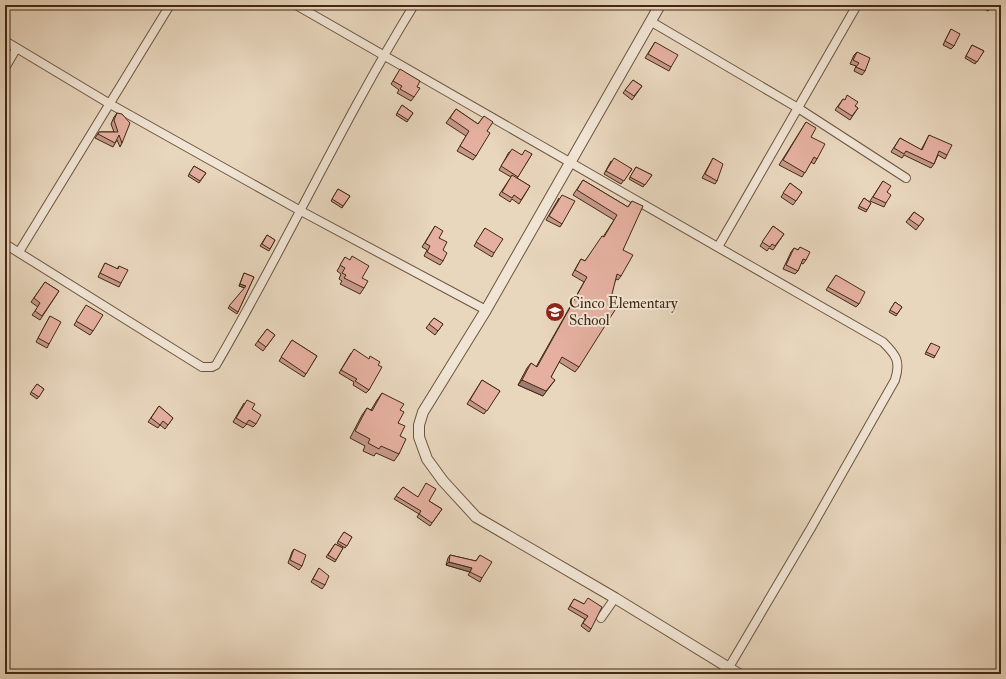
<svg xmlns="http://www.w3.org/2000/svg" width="1006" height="679" viewBox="0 0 1006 679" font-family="'IM FELL Double Pica',serif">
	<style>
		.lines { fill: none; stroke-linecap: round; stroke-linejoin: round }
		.minor-casing { stroke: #6c543d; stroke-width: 10 }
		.tertiary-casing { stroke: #6c543d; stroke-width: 12 }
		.minor { stroke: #f0e4d4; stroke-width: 8 }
		.tertiary { stroke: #f0e4d4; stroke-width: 10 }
		.wall { fill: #c5978a; stroke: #432912 }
		.shaded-wall { fill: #a07b70; stroke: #432912 }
		.building { fill: #e5b0a0; stroke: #432912 }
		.labels { text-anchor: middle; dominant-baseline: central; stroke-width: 4; stroke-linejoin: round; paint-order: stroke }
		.poi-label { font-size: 15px; fill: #432912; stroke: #f0e4d4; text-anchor: start }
	</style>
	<rect width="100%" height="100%" fill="#e8d6bd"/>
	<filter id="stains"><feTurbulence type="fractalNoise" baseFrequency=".005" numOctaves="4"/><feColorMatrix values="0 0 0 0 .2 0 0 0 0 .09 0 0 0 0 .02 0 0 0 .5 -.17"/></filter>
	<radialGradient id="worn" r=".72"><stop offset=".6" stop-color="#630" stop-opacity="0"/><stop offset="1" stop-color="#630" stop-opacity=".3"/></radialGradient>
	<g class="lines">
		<g class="minor-casing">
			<path id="minor" d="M 296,5 L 883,342 C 896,355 901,361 895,380 L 811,528 L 725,674
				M 650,5 L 657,9
				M 650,21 L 798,108 L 906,178
				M 5,41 L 110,104 L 299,210 L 486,310
				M 5,68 L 16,49
				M 5,244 L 202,367 L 212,367 L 216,365 C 285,247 342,122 414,5
				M 718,247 L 857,5
				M 19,252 L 170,5
				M 601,618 L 615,598"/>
		</g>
		<g class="tertiary-casing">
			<path id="tertiary" d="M 660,5 L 486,310 L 423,412 L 419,425 L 419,437 L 427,459 L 443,481 L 476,517 L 615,598 L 739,674"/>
		</g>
		<use href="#minor" class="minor"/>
		<use href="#tertiary" class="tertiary"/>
	</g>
	<path class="wall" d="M 978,5 L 992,5 L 988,11 Z
		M 951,29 L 954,46 L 951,49 L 943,45 Z
		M 655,42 L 671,67 L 669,71 L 645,58 Z
		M 972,45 L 984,51 L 975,64 L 965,58 Z
		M 857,52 L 865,71 L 862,75 L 854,71 L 856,66 L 850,64 L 854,55 Z
		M 398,73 L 417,87 L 414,97 L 411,101 L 397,93 L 399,90 L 391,84 Z
		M 633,80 L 642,86 L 632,100 L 623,93 Z
		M 843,99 L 858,108 L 850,120 L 835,110 Z
		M 402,105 L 413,113 L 407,122 L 396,115 Z
		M 456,109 L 478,124 L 484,116 L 487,131 L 476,156 L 473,160 L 457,151 L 466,136 L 446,123 Z
		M 117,113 L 122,143 L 120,147 L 117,140 L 113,147 L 95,138 L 99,132 L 114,132 L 111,124 L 114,117 Z
		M 806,122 L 817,159 L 814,164 L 811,162 L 802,177 L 779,165 Z
		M 929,135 L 947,155 L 945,159 L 938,155 L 934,164 L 931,168 L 904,155 L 902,158 L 891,152 L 900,138 L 921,150 L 927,139 Z
		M 509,152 L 522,155 L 532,154 L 517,178 L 530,186 L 519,204 L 512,199 L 510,202 L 499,195 L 511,177 L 499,170 Z
		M 713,158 L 717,181 L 715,184 L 702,178 Z
		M 611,161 L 632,169 L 621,184 L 604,174 Z
		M 194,166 L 206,173 L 199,183 L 188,176 Z
		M 636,167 L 652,175 L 643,187 L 629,179 Z
		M 583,180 L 628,207 L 632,201 L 623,250 L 621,276 L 618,280 L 616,279 L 579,367 L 575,372 L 559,362 L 551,377 L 543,396 L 518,385 L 527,368 L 531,363 L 536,367 L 584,282 L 572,275 L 578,264 L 581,259 L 585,261 L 603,237 L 614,220 L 573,195 Z
		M 883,181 L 887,192 L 886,203 L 884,207 L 870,201 Z
		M 790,183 L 802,192 L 793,205 L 781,197 Z
		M 338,189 L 350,196 L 342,208 L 331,201 Z
		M 559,198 L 562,224 L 560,227 L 546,220 Z
		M 864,198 L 871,203 L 866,212 L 858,208 Z
		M 914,212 L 924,219 L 916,230 L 906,222 Z
		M 435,226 L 443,250 L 443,261 L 440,265 L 424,256 L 427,250 L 422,247 Z
		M 773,226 L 784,234 L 773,250 L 769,248 L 767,251 L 760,246 Z
		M 485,228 L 494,253 L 492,257 L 474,246 Z
		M 267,235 L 275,240 L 269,251 L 260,246 Z
		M 800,247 L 806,260 L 803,264 L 801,263 L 798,271 L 795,274 L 783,269 L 791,252 L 794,248 L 798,250 Z
		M 345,257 L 362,278 L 364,288 L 360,294 L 340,284 L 342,281 L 339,279 L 341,274 L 337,271 Z
		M 105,263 L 117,269 L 119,266 L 121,283 L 119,287 L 98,277 Z
		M 244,273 L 254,277 L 237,314 L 228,308 L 245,288 L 239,286 Z
		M 836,275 L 859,304 L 856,307 L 826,290 Z
		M 45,282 L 59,291 L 40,320 L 32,315 L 38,307 L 31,302 Z
		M 895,302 L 902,307 L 896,316 L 889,312 Z
		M 84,309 L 93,331 L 90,335 L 74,325 Z
		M 50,316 L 49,344 L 47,348 L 36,342 Z
		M 434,318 L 443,324 L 435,335 L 426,328 Z
		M 267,329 L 275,335 L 263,351 L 255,345 Z
		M 292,340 L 317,356 L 304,377 L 279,361 Z
		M 931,343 L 935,356 L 934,358 L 925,354 Z
		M 351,353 L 378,365 L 369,390 L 366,393 L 353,385 L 354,382 L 339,373 Z
		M 482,380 L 500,391 L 484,414 L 467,404 Z
		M 37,384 L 44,389 L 37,399 L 30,394 Z
		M 382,393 L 400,410 L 398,423 L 400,436 L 399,454 L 394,461 L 376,453 L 374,456 L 363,451 L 365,446 L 350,438 L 362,415 L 367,408 L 371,410 L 377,400 Z
		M 244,403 L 252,409 L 256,424 L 253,427 L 247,424 L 243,428 L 233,422 Z
		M 159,406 L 173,418 L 165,429 L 160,425 L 158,428 L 148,422 Z
		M 403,487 L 417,497 L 429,501 L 442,509 L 430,526 L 417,517 L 419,514 L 394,499 Z
		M 344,532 L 352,537 L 345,548 L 337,543 Z
		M 335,544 L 343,548 L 335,562 L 326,557 Z
		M 294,549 L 302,566 L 299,570 L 288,563 L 292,552 Z
		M 450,555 L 476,561 L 480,555 L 482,578 L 480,582 L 468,575 L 470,572 L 446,565 L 448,558 Z
		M 319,568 L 325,585 L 322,589 L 311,582 Z
		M 574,599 L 584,604 L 591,629 L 589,632 L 581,626 L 585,619 L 568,609 Z"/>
	<path class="shaded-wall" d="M 240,284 L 246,286 L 245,288 L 239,286 Z
		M 522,380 L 555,380 L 543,396 L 518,385 Z
		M 449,562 L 472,568 L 470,572 L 446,565 Z"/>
	<path class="building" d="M 951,29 L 960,34 L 954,46 L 945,41 Z
		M 655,42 L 678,55 L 671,67 L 648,54 Z
		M 972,45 L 984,51 L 977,62 L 966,56 Z
		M 857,52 L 870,58 L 865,71 L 856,67 L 859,63 L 853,60 Z
		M 400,69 L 420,81 L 417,87 L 420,88 L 414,97 L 400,89 L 402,86 L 393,81 Z
		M 633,80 L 642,86 L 634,96 L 625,90 Z
		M 847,95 L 858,102 L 855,106 L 858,108 L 852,116 L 838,107 L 843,99 L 845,100 Z
		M 402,105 L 413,113 L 408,120 L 397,113 Z
		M 456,109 L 478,124 L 484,116 L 493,122 L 487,131 L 490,133 L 476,156 L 460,146 L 469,131 L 450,118 Z
		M 117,113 L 122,114 L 130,123 L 122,143 L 119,135 L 115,143 L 98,134 L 99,132 L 118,132 L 114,120 Z
		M 806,122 L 816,128 L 811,137 L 825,144 L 817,159 L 814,157 L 805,173 L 783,160 Z
		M 929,135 L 952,145 L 947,155 L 939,151 L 934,164 L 906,151 L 904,154 L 894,148 L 900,138 L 922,150 Z
		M 512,149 L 522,155 L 525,150 L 532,154 L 518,177 L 501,166 Z
		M 614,158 L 632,169 L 624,181 L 606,171 Z
		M 713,158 L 723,164 L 717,181 L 705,174 Z
		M 194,166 L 206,173 L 200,181 L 189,174 Z
		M 636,167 L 652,175 L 645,185 L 630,177 Z
		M 512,175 L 530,186 L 521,200 L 514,195 L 512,198 L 502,192 Z
		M 583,180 L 628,207 L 632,201 L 643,206 L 623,250 L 633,255 L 621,276 L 617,274 L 609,306 L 615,310 L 579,367 L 562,357 L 551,377 L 555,380 L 546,391 L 522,380 L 531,363 L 537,367 L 587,277 L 575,270 L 581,259 L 585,261 L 602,236 L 604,237 L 617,215 L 577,190 Z
		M 883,181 L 891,186 L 887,192 L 891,195 L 886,203 L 873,197 Z
		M 790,183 L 802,192 L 796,201 L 783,193 Z
		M 338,189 L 350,196 L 343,206 L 332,199 Z
		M 562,195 L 575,201 L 562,224 L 549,216 Z
		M 864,198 L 871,203 L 867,210 L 859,206 Z
		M 914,212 L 924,219 L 919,226 L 909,219 Z
		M 435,226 L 443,231 L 439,238 L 447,242 L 443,250 L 447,253 L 443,261 L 427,252 L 430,246 L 425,243 Z
		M 773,226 L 784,234 L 775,246 L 772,244 L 770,247 L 762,242 Z
		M 485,228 L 503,239 L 494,253 L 476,242 Z
		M 267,235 L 275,240 L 270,249 L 262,244 Z
		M 800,247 L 810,252 L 806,260 L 803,259 L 798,271 L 786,265 L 794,248 L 798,250 Z
		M 352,256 L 369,266 L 362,278 L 368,281 L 364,288 L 344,278 L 346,275 L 342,273 L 345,268 L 340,265 L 345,257 L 350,260 Z
		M 105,263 L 118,269 L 119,266 L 128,270 L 121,283 L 100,273 Z
		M 244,273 L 254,277 L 238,312 L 229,306 L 246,286 L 240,284 Z
		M 836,275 L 865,292 L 859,304 L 828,287 Z
		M 45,282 L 59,291 L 42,316 L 35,311 L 40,303 L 34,298 Z
		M 895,302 L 902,307 L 897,314 L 890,310 Z
		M 86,305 L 103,315 L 93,331 L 76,321 Z
		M 50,316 L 61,322 L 49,344 L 38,338 Z
		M 434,318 L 443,324 L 438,331 L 429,324 Z
		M 267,329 L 275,335 L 266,347 L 258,341 Z
		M 292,340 L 317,356 L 306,374 L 281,357 Z
		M 931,343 L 940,347 L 935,356 L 926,352 Z
		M 354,349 L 369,359 L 370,356 L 380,362 L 378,365 L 382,367 L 369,390 L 355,381 L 357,379 L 341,370 Z
		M 482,380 L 500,391 L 487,411 L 470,400 Z
		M 37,384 L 44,389 L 39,397 L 31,392 Z
		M 382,393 L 404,404 L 400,410 L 404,412 L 398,423 L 405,426 L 400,436 L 406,439 L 399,454 L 381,446 L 379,449 L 368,443 L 370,439 L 355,431 L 367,408 L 372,411 Z
		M 247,400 L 255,404 L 252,409 L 261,415 L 256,424 L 249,420 L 246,424 L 236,418 Z
		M 159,406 L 173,418 L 168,425 L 163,421 L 160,425 L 151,418 Z
		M 426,483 L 436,489 L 429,501 L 442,509 L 432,523 L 419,514 L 421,511 L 396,496 L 403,487 L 418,497 Z
		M 344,532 L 352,537 L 347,546 L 338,541 Z
		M 335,544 L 343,548 L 336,560 L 328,555 Z
		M 294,549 L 306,555 L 302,566 L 290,560 Z
		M 450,555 L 476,561 L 480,555 L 492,562 L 482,578 L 470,572 L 472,568 L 449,562 Z
		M 319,568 L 329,576 L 325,585 L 313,579 Z
		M 588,598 L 602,607 L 591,629 L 583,623 L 588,616 L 570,606 L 574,599 L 584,604 Z"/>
	<defs>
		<g id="school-disc" transform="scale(1)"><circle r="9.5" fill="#8f2418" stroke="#f0e4d4"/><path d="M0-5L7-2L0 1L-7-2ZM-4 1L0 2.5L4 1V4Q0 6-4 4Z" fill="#fff"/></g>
	</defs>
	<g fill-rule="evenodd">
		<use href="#school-disc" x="555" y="312"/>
	</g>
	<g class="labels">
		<g class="poi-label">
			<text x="569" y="303">Cinco Elementary<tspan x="569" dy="17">School</tspan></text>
		</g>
	</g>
	<rect width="1006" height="679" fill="none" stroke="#e8d6bd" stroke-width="20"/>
	<rect x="6" y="6" width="994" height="667" fill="none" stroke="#432912" stroke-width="2"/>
	<rect x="10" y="10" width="986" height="659" fill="none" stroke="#432912"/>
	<rect width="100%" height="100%" filter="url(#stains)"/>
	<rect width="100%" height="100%" fill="url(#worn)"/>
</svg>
